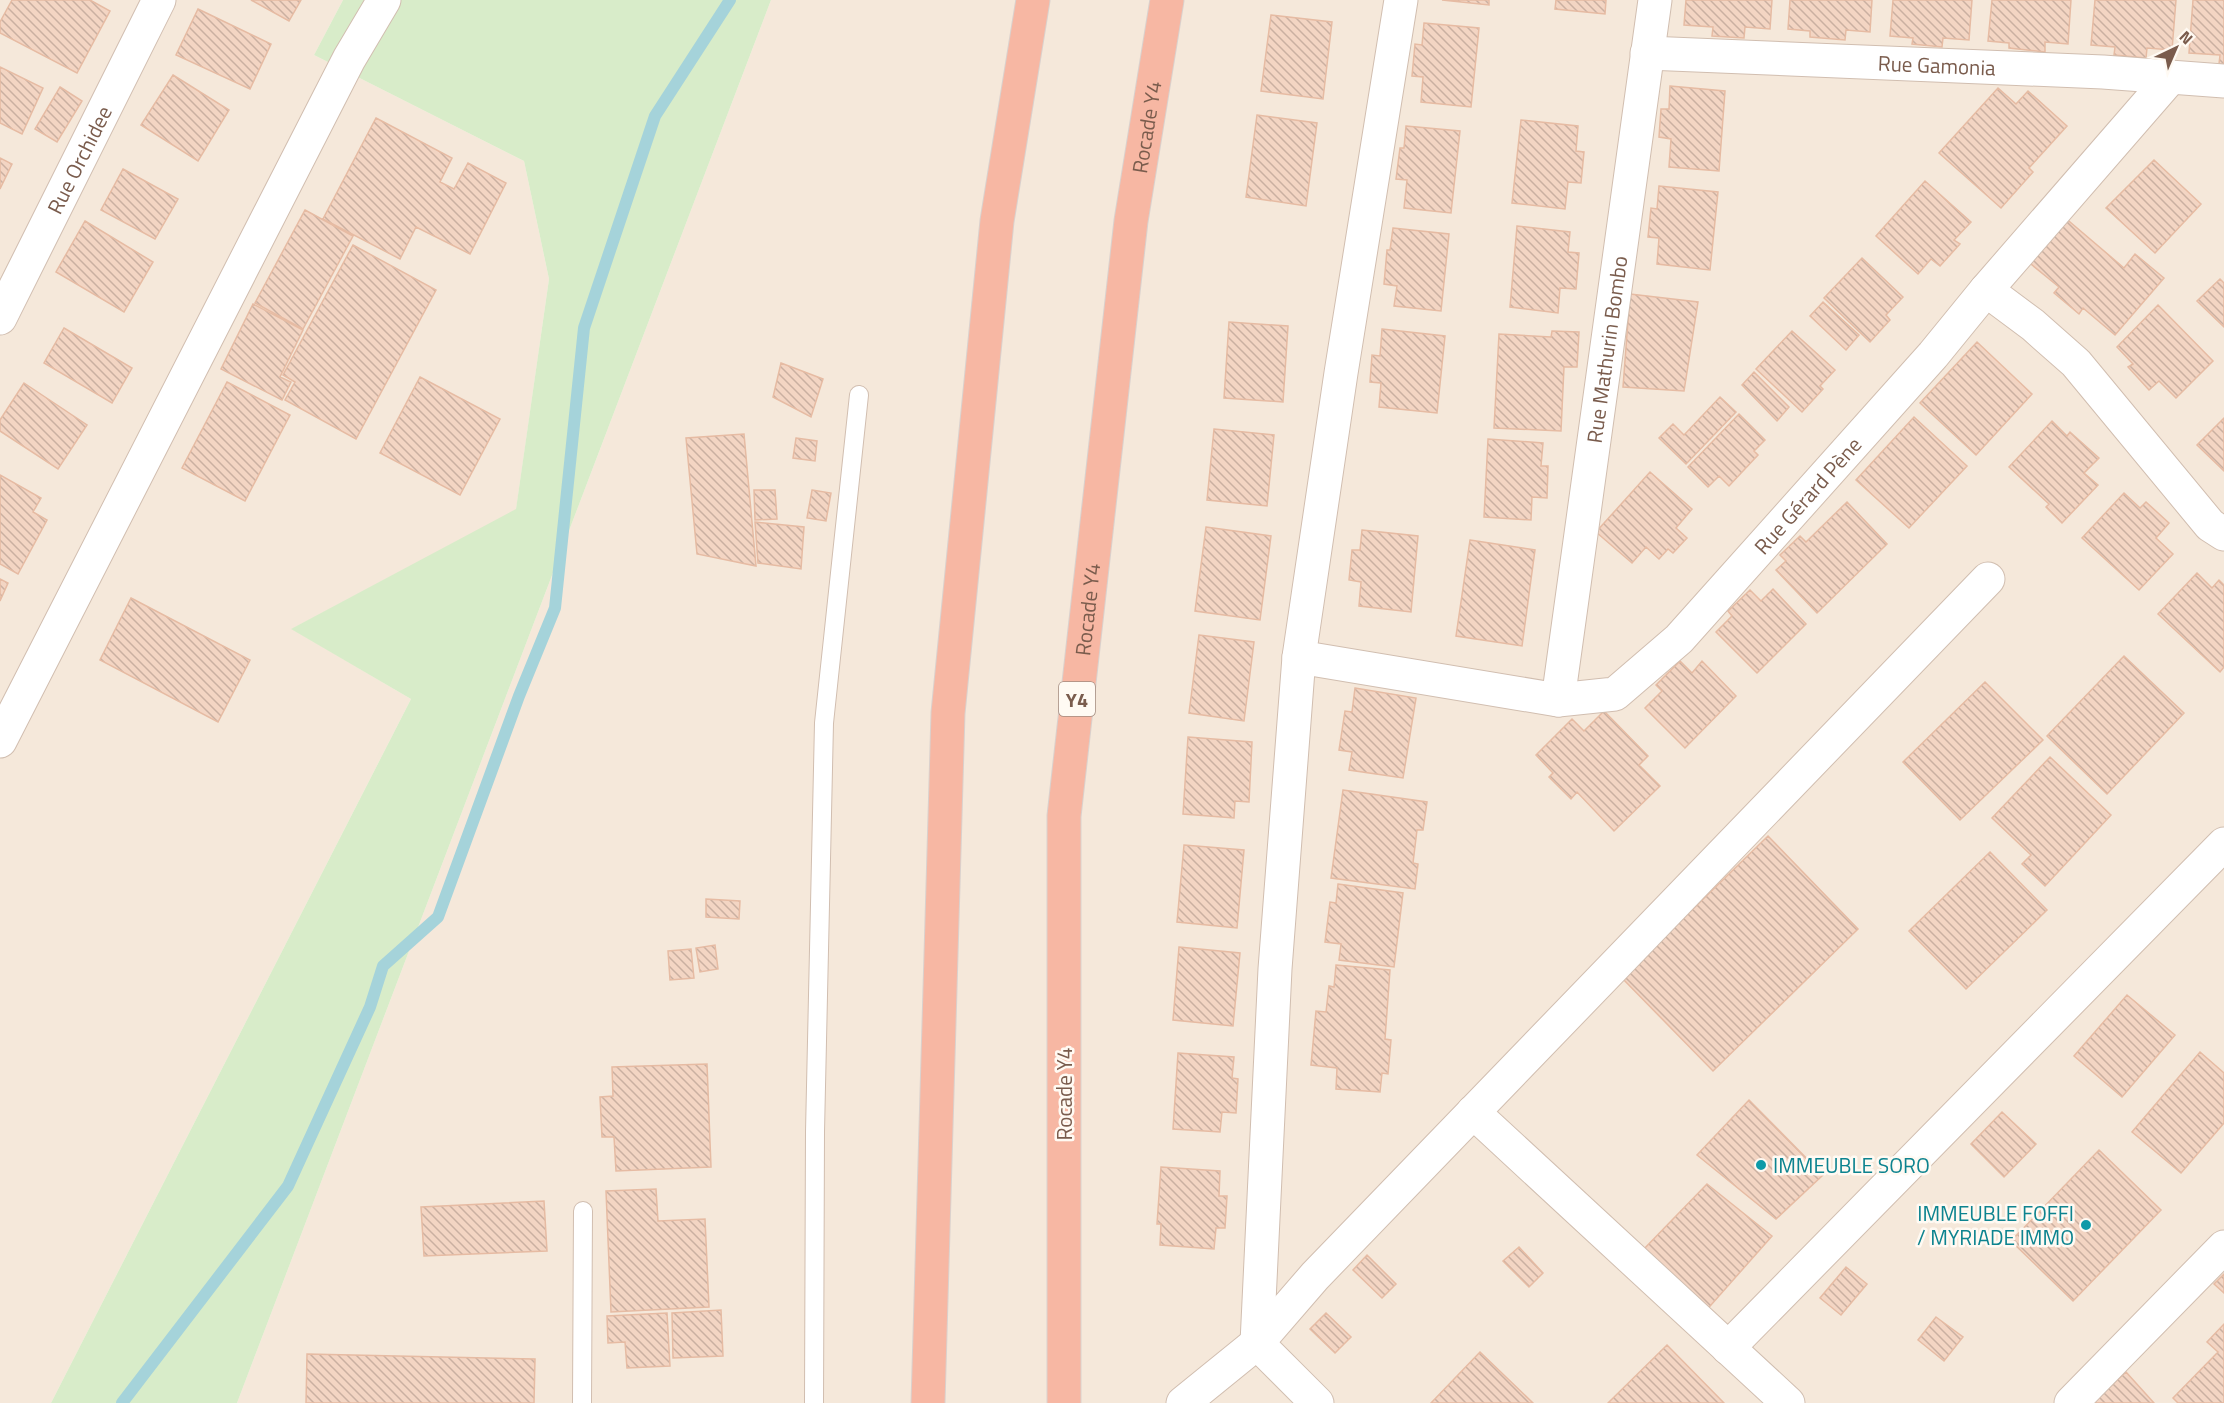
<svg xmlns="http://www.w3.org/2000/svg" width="2224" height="1403" viewBox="0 0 2224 1403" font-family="'Titillium Web',sans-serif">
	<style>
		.residential { fill: #f5e8da }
		.grass { fill: #d8ecc9 }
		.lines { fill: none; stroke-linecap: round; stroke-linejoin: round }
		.stream { stroke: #a5d3da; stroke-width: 12 }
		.building { fill: url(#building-back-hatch); stroke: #e6bba3; stroke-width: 1.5 }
		.lane-casing { stroke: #d1beb0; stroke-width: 20 }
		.street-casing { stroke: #d1beb0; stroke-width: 35 }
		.highway-casing { stroke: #dad1cd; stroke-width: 35 }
		.lane { stroke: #fff; stroke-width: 18 }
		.street { stroke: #fff; stroke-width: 33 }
		.highway { stroke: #f7b7a3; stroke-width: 33 }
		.culture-dot { fill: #0f9aa8; stroke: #fffaf3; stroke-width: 2 }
		.labels { text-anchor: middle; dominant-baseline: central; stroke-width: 5; stroke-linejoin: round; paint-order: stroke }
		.shield { fill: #fffaf3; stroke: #a28b7f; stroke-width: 1.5 }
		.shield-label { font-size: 20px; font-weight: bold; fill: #7a5c4d }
		.street-label { font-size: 21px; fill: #7a5c4d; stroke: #fffaf3 }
		.culture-label { font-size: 21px; fill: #0d838f; stroke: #fffaf3; text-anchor: start }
	</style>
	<defs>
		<pattern id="building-back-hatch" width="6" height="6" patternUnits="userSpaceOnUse" patternTransform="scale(1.5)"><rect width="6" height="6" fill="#f3d5c3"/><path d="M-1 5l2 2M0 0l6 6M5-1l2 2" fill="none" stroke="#cab0a1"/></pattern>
	</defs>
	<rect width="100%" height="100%" fill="#fdf6ec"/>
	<path class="residential" d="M 0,0 L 343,0 L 314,55 L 524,161 L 549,279 L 516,510 L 292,629 L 411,699 L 51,1403 L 0,1403 Z
		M 771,0 L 2224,0 L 2224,1403 L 237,1403 Z"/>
	<path class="grass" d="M 343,0 L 771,0 L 237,1403 L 51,1403 L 411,699 L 291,629 L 516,509 L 549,279 L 524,161 L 314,55 Z"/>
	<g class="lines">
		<path class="stream" d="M 122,1403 L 288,1186 L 370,1007 L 383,966 L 438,917 L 519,696 L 555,608 L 584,328 L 655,116 L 730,0"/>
	</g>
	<path class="building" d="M 12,0 L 90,0 L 110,11 L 77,73 L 0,33 L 0,22 Z
		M 251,0 L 301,0 L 289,21 Z
		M 1442,0 L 1489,0 L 1489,5 Z
		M 1556,0 L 1606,0 L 1605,14 L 1555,9 Z
		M 1686,0 L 1772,0 L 1770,29 L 1745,27 L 1744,38 L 1712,36 L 1713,27 L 1684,25 Z
		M 1790,0 L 1872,0 L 1870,32 L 1846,30 L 1845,40 L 1810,37 L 1810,31 L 1788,29 Z
		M 1893,0 L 1972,0 L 1969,40 L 1943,38 L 1942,47 L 1912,44 L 1913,38 L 1890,36 Z
		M 1992,0 L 2071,0 L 2068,44 L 2045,42 L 2045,52 L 2009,48 L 2009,43 L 1988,41 Z
		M 2095,0 L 2176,0 L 2172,50 L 2147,48 L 2146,58 L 2114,55 L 2115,47 L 2091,45 Z
		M 2193,0 L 2224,0 L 2224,64 L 2219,64 L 2220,55 L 2189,53 Z
		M 198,9 L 271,44 L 250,89 L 176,55 Z
		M 1271,15 L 1332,22 L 1323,99 L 1261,91 Z
		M 1424,23 L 1479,28 L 1471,107 L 1421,102 L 1423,77 L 1412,76 L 1415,44 L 1422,45 Z
		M 0,67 L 43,88 L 22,134 L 0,123 Z
		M 173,75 L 229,110 L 198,161 L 141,125 Z
		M 1670,86 L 1725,91 L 1719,171 L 1669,167 L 1671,139 L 1659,137 L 1661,109 L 1669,109 Z
		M 60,87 L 82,101 L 57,142 L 35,129 Z
		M 1998,88 L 2016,104 L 2028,91 L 2067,126 L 2029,168 L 2033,172 L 2001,208 L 1939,153 Z
		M 1257,115 L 1317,123 L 1306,206 L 1246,197 Z
		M 376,118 L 452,158 L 440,182 L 454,189 L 468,163 L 506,183 L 470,254 L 416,227 L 400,259 L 323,219 Z
		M 1521,120 L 1578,126 L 1576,151 L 1584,152 L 1581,183 L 1568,182 L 1565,209 L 1512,203 Z
		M 1406,126 L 1460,131 L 1451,213 L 1404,208 L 1407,180 L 1396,179 L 1400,148 L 1404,148 Z
		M 0,158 L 12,164 L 0,189 Z
		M 2154,160 L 2201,204 L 2155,253 L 2106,208 Z
		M 123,169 L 178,199 L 155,239 L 101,210 Z
		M 1925,181 L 1971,222 L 1954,240 L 1960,244 L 1940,266 L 1931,259 L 1918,274 L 1876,236 Z
		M 1659,186 L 1718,192 L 1710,270 L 1657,264 L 1659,238 L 1648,237 L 1651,208 L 1657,209 Z
		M 305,210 L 353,236 L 303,329 L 255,303 Z
		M 2063,216 L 2124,268 L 2135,254 L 2164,278 L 2115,335 L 2083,308 L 2079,314 L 2054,293 L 2059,287 L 2026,260 Z
		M 85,221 L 153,262 L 124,312 L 56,272 Z
		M 1517,226 L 1570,232 L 1568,252 L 1579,253 L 1576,289 L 1560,288 L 1558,313 L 1510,307 Z
		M 1393,228 L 1449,234 L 1441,311 L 1394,306 L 1397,286 L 1384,284 L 1387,250 L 1390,250 Z
		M 353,245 L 436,290 L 356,439 L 285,400 L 295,382 L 283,375 Z
		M 1862,258 L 1903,297 L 1886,315 L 1890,320 L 1870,342 L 1824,298 Z
		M 2220,279 L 2224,283 L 2224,327 L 2197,301 Z
		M 1630,294 L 1698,302 L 1684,391 L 1623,387 Z
		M 1823,302 L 1859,335 L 1846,350 L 1810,316 Z
		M 253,304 L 303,330 L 280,377 L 291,382 L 282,400 L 221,369 Z
		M 2158,305 L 2213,361 L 2176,398 L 2159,381 L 2149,390 L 2128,367 L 2133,364 L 2117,347 Z
		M 1229,322 L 1288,326 L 1283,402 L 1224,398 Z
		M 64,328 L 132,368 L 112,403 L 44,363 Z
		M 1382,329 L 1445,336 L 1437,413 L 1379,407 L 1381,383 L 1370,382 L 1372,355 L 1380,356 Z
		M 1552,331 L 1579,332 L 1577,367 L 1564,367 L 1561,431 L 1494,428 L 1499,334 L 1551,337 Z
		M 1792,331 L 1835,370 L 1820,386 L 1823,389 L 1802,412 L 1756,369 Z
		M 1977,342 L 2032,394 L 1976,455 L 1920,403 Z
		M 781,363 L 823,379 L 811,417 L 773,397 Z
		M 1754,372 L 1789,407 L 1777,421 L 1742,385 Z
		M 420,377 L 500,419 L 460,495 L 380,453 Z
		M 227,382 L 290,415 L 245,501 L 182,468 Z
		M 24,383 L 87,425 L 58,469 L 0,431 L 0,420 Z
		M 1720,397 L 1736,412 L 1686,464 L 1659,438 L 1673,424 L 1684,435 Z
		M 1739,414 L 1765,440 L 1754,451 L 1758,455 L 1729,486 L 1719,476 L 1708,487 L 1688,467 Z
		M 1914,417 L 1967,466 L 1909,528 L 1856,480 Z
		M 2224,418 L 2224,471 L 2197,445 Z
		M 2052,421 L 2067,436 L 2070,432 L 2099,458 L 2084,473 L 2098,485 L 2062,523 L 2046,507 L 2049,504 L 2009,467 Z
		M 1214,429 L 1274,435 L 1267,506 L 1207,500 Z
		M 744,434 L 756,566 L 697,554 L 686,438 Z
		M 796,438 L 817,441 L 815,461 L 793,458 Z
		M 1488,439 L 1543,443 L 1541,466 L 1548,466 L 1547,498 L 1532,497 L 1531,520 L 1484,517 Z
		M 1650,472 L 1692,509 L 1676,528 L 1687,538 L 1673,553 L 1668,549 L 1659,559 L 1646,547 L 1632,563 L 1596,532 Z
		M 0,475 L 41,498 L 33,512 L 47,520 L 18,574 L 0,564 Z
		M 754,490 L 775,490 L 777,519 L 755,520 Z
		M 812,490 L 831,493 L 826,521 L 807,518 Z
		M 2124,493 L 2140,508 L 2146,502 L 2169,523 L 2156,538 L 2173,554 L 2139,590 L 2082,538 Z
		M 1847,502 L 1887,544 L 1817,613 L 1776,570 L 1786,561 L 1780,555 L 1800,536 L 1806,542 Z
		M 755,522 L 804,527 L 801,569 L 758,563 Z
		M 1206,527 L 1271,536 L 1260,620 L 1195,611 Z
		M 1362,530 L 1418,536 L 1411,612 L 1359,606 L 1361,582 L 1349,580 L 1352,550 L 1360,550 Z
		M 1470,540 L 1535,550 L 1522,646 L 1456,636 Z
		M 2197,573 L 2212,588 L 2219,580 L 2224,585 L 2224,667 L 2220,672 L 2158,614 Z
		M 0,579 L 8,583 L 0,601 Z
		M 1773,589 L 1806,624 L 1757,673 L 1716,632 L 1732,616 L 1728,611 L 1750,590 L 1761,601 Z
		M 131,598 L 250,660 L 218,722 L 100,660 Z
		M 1199,635 L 1254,642 L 1244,721 L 1189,713 Z
		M 2124,656 L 2184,713 L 2107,794 L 2047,736 Z
		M 1680,661 L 1692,673 L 1702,661 L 1736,696 L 1685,748 L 1645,708 L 1662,691 L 1656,685 Z
		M 1985,682 L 2043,740 L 1960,820 L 1903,762 Z
		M 1355,688 L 1416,698 L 1403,778 L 1349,770 L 1352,752 L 1339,750 L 1345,711 L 1352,712 Z
		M 1604,711 L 1648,756 L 1639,765 L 1660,786 L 1614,831 L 1577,792 L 1571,799 L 1549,777 L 1553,773 L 1536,755 L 1572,719 L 1584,731 Z
		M 1188,737 L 1252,742 L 1249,802 L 1235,801 L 1234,818 L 1183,814 Z
		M 2050,757 L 2111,815 L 2045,886 L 2022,864 L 2031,855 L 1992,818 Z
		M 1343,790 L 1427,802 L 1423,830 L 1417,830 L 1413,863 L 1418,864 L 1415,889 L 1331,878 Z
		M 1768,836 L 1858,929 L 1713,1071 L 1622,978 Z
		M 1184,845 L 1244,850 L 1237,928 L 1177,922 Z
		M 1990,852 L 2047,910 L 1966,989 L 1909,931 Z
		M 1338,884 L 1403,893 L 1394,967 L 1339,960 L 1341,944 L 1325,942 L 1330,902 L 1336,903 Z
		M 706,899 L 740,901 L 739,919 L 706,917 Z
		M 715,945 L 718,969 L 700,972 L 696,948 Z
		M 1179,947 L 1240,953 L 1233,1026 L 1173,1020 Z
		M 691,949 L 694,978 L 670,980 L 668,951 Z
		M 1336,965 L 1390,970 L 1385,1039 L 1391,1040 L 1388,1074 L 1382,1073 L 1380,1092 L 1336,1089 L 1337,1068 L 1311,1065 L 1316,1011 L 1326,1012 L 1329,986 L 1334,987 Z
		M 2127,995 L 2175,1035 L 2122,1097 L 2074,1056 Z
		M 2200,1052 L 2224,1073 L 2224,1123 L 2181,1173 L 2132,1132 Z
		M 1178,1053 L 1234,1057 L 1232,1078 L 1238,1079 L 1236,1113 L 1222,1112 L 1220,1132 L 1173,1129 Z
		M 707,1064 L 711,1167 L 616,1171 L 614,1137 L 602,1137 L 600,1097 L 613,1096 L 612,1067 Z
		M 1749,1100 L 1823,1175 L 1776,1219 L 1697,1155 Z
		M 2002,1112 L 2036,1144 L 2004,1177 L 1971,1144 Z
		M 2099,1150 L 2161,1210 L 2073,1301 L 2011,1241 Z
		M 1161,1167 L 1220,1171 L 1219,1196 L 1227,1196 L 1225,1228 L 1216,1228 L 1214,1249 L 1160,1245 L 1161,1224 L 1157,1224 Z
		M 1707,1184 L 1772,1236 L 1704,1313 L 1642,1251 Z
		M 656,1189 L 658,1221 L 705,1219 L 709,1307 L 611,1312 L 606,1191 Z
		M 544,1201 L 547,1251 L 424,1256 L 421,1207 Z
		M 1519,1247 L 1543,1273 L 1529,1287 L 1503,1261 Z
		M 1367,1255 L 1396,1284 L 1382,1298 L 1353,1270 Z
		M 1846,1267 L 1867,1284 L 1841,1315 L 1820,1298 Z
		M 2224,1274 L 2224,1293 L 2214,1284 Z
		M 721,1310 L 723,1356 L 673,1358 L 672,1313 Z
		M 667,1313 L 670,1366 L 627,1368 L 625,1342 L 608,1343 L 607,1316 Z
		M 1326,1313 L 1351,1337 L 1335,1353 L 1310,1329 Z
		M 1936,1317 L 1963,1337 L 1944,1361 L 1918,1340 Z
		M 2224,1324 L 2224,1403 L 2178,1403 L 2173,1398 L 2218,1352 L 2207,1342 Z
		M 1667,1345 L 1724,1403 L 1608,1403 Z
		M 1480,1352 L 1533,1403 L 1431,1403 Z
		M 307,1354 L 535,1359 L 534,1403 L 306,1403 Z
		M 2126,1372 L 2154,1403 L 2092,1403 Z"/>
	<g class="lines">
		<g class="lane-casing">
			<path id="lane" d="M 582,1403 L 583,1211
				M 814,1403 L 815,1132 L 824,723 L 859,395"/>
		</g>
		<g class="street-casing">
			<g id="street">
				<path id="s1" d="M 1647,53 L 2103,72 L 2224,81"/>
				<path d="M 1986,290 L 2171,77"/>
				<path id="s2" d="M 0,318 L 159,0"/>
				<path id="s3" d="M 1299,657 L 1558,700 L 1615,694 L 1679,639 L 1933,355 L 1986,290 L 2033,325 L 2076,363 L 2210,525 L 2224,534"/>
				<path id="s4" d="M 1558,700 L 1655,0"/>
				<path d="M 0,741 L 349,59 L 384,0"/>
				<path d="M 1473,1112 L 1788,1403"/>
				<path d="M 1728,1348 L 2224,844"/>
				<path d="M 1183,1403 L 1257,1343 L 1315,1276 L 1988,579"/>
				<path d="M 1317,1403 L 1257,1343 L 1275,969 L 1299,657 L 1341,373 L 1401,0"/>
				<path d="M 2071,1403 L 2224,1247"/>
			</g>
		</g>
		<g class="highway-casing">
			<g id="highway">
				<path d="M 928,1403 L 948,713 L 997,221 L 1033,0"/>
				<path id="s5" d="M 1064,1403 L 1064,816 L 1131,221 L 1167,0"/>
			</g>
		</g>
		<use href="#lane" class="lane"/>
		<use href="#street" class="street"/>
		<use href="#highway" class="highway"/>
	</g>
	<g class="culture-dot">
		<circle cx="1761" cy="1165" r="6"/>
		<circle cx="2086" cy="1225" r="6"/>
	</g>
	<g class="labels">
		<rect class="shield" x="1059" y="682" width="36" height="34" rx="4.5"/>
		<g class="shield-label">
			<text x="1077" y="699">Y4</text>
		</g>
		<g class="street-label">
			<text stroke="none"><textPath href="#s1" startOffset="290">Rue Gamonia</textPath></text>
			<text stroke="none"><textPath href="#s5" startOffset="1281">Rocade Y4</textPath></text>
			<text stroke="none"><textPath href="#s2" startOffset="177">Rue Orchidee</textPath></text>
			<text stroke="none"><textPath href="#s4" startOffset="354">Rue Mathurin Bombo</textPath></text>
			<text stroke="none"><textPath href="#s3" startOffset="597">Rue Gérard Pène</textPath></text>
			<text stroke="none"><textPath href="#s5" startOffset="795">Rocade Y4</textPath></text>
			<text transform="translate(1064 1094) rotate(-90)">Rocade Y4</text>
		</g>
		<g class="culture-label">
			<text x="1773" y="1165">IMMEUBLE SORO</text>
			<text x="2074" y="1213" text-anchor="end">IMMEUBLE FOFFI<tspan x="2074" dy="24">/ MYRIADE IMMO</tspan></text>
		</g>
	</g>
	<g transform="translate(2176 48) rotate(44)" stroke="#fffaf3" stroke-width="4.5" paint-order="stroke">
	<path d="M0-4.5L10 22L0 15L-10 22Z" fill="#7a5c4d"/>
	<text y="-9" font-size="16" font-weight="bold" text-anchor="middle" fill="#7a5c4d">N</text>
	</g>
</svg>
